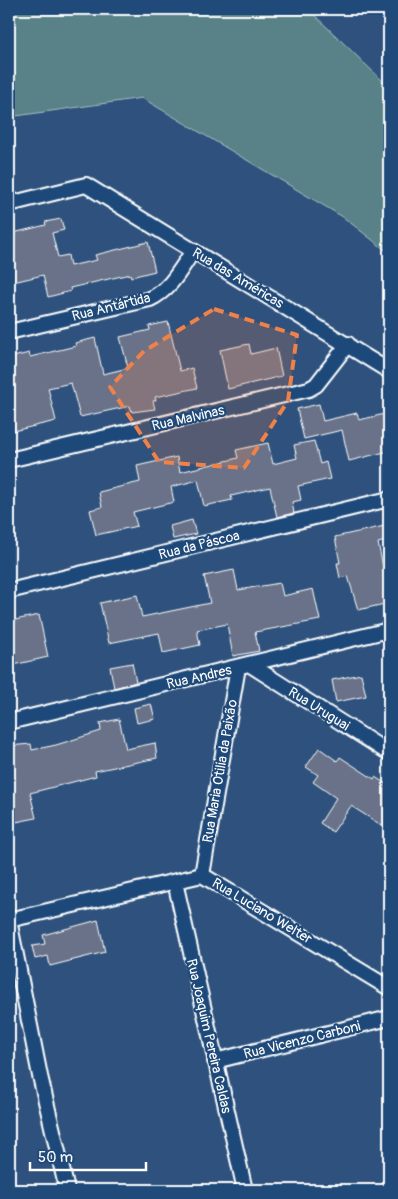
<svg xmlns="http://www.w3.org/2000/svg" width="398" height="1199" viewBox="0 0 398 1199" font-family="Pangolin,sans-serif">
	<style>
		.green { fill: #588188; stroke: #acc0c4 }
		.building { fill: #697289; stroke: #fff }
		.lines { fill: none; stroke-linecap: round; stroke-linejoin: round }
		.street-casing { stroke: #fff; stroke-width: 18 }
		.street { stroke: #1f4a7a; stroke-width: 14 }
		.marked { fill: #ee8249; fill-opacity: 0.2; stroke: #ee8249; stroke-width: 4; stroke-dasharray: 10 6; stroke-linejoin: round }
		.labels { text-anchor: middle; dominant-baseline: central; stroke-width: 4.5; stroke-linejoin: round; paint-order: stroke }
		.street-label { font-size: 14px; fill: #fff; stroke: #1f4a7a }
	</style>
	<rect width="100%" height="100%" fill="#2e527d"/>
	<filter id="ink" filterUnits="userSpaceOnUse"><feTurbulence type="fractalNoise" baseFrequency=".02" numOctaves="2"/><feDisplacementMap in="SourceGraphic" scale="10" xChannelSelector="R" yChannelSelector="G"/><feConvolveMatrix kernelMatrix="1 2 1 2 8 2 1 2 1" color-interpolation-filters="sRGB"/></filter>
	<g filter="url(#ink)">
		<path class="green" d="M 9,9 L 308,9 L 389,87 L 389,253 L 343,217 L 142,98 L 9,117 Z"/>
		<path class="building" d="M 61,219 L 64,230 L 52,233 L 58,257 L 68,255 L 70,266 L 97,260 L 95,255 L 148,242 L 155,271 L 131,277 L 130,274 L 70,288 L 71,291 L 48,297 L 43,275 L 9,283 L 9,234 L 46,225 L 45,222 Z
			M 168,322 L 180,371 L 192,368 L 197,388 L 155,397 L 156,400 L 153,401 L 155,409 L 132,412 L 130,406 L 80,417 L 71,383 L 48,388 L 56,421 L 9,432 L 9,358 L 29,353 L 30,357 L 76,346 L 75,343 L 95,338 L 103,374 L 128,368 L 120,337 L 150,330 L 149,326 Z
			M 249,344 L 251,354 L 276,348 L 282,376 L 228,389 L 220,350 Z
			M 319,404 L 323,421 L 357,413 L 359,420 L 389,413 L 389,451 L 349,461 L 342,430 L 304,439 L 297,409 Z
			M 314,441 L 320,464 L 326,462 L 330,479 L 298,486 L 301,500 L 292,502 L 294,513 L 277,517 L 270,487 L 231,496 L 232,500 L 204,506 L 198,480 L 171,487 L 174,502 L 133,512 L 137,526 L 96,535 L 90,510 L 102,507 L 99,492 L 140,482 L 137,466 L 177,457 L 180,472 L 238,458 L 236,450 L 268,443 L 273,464 L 297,458 L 294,445 Z
			M 192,520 L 196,534 L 173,539 L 170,526 Z
			M 389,525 L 389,540 L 378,543 L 383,567 L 389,565 L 389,603 L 358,610 L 348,576 L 340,578 L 337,563 L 340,563 L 335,537 Z
			M 234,570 L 238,590 L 280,583 L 283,596 L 313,589 L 320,620 L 255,632 L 259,651 L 233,656 L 227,624 L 197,630 L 200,645 L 163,653 L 159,633 L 109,643 L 100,603 L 137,595 L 142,617 L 210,603 L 204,576 Z
			M 39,615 L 48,657 L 9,666 L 9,630 L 12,630 L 10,621 Z
			M 132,663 L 136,682 L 114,688 L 110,667 Z
			M 361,674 L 366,696 L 336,702 L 332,680 Z
			M 151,704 L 155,719 L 137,723 L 134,708 Z
			M 119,719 L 126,749 L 155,743 L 157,758 L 95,771 L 96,776 L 30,793 L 36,818 L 11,823 L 9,812 L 9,746 L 31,744 L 32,750 L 56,745 L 101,731 L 100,723 Z
			M 319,748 L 337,761 L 340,757 L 374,779 L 375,777 L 389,786 L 389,830 L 351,806 L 333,832 L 320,823 L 336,798 L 313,782 L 318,775 L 306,767 Z
			M 98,920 L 105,952 L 50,966 L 48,956 L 35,959 L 32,946 L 45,944 L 43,935 Z"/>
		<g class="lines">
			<g class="street-casing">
				<path id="street" d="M 9,204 L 86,185 L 389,371
					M 9,332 L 150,299 C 171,289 180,270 193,251
					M 9,460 L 309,389 L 316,385 L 348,344
					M 9,591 L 389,499
					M 249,664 L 389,753
					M 9,722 L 389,630
					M 202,875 L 238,667
					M 175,882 L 245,1190
					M 9,920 L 202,875 L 389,988
					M 9,920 L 40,1076 L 67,1190
					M 215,1061 L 389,1018"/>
			</g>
			<use href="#street" class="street"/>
		</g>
	</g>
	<path class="marked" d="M 214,309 L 297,335 L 288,401 L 244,468 L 159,462 L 110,387 L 144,351 Z"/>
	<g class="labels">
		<g class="street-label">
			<text transform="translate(238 278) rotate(31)">Rua das Américas</text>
			<text transform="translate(111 307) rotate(-14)">Rua Antártida</text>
			<text transform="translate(188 418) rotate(-13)">Rua Malvinas</text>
			<text transform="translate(199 545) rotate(-14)">Rua da Páscoa</text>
			<text transform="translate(199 677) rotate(-13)">Rua Andres</text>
			<text transform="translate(319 709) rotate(32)">Rua Uruguai</text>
			<text transform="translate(220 771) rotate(-80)">Rua Maria Otilia da Paixão</text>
			<text transform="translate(262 911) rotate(31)">Rua Luciano Welter</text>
			<text transform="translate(209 1036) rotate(77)">Rua Joaquim Pereira Caldas</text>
			<text transform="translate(302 1040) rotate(-14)">Rua Vicenzo Carboni</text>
		</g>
	</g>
	<rect width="398" height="1199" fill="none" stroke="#1f4a7a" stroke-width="30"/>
	<rect x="15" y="15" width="368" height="1169" fill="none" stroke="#fff" stroke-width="2" filter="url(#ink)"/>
	<path d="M30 1162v8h116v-8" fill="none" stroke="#ffffff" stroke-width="2.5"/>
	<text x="38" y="1162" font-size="15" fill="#ffffff" stroke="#1f4a7a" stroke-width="4" paint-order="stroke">50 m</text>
</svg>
